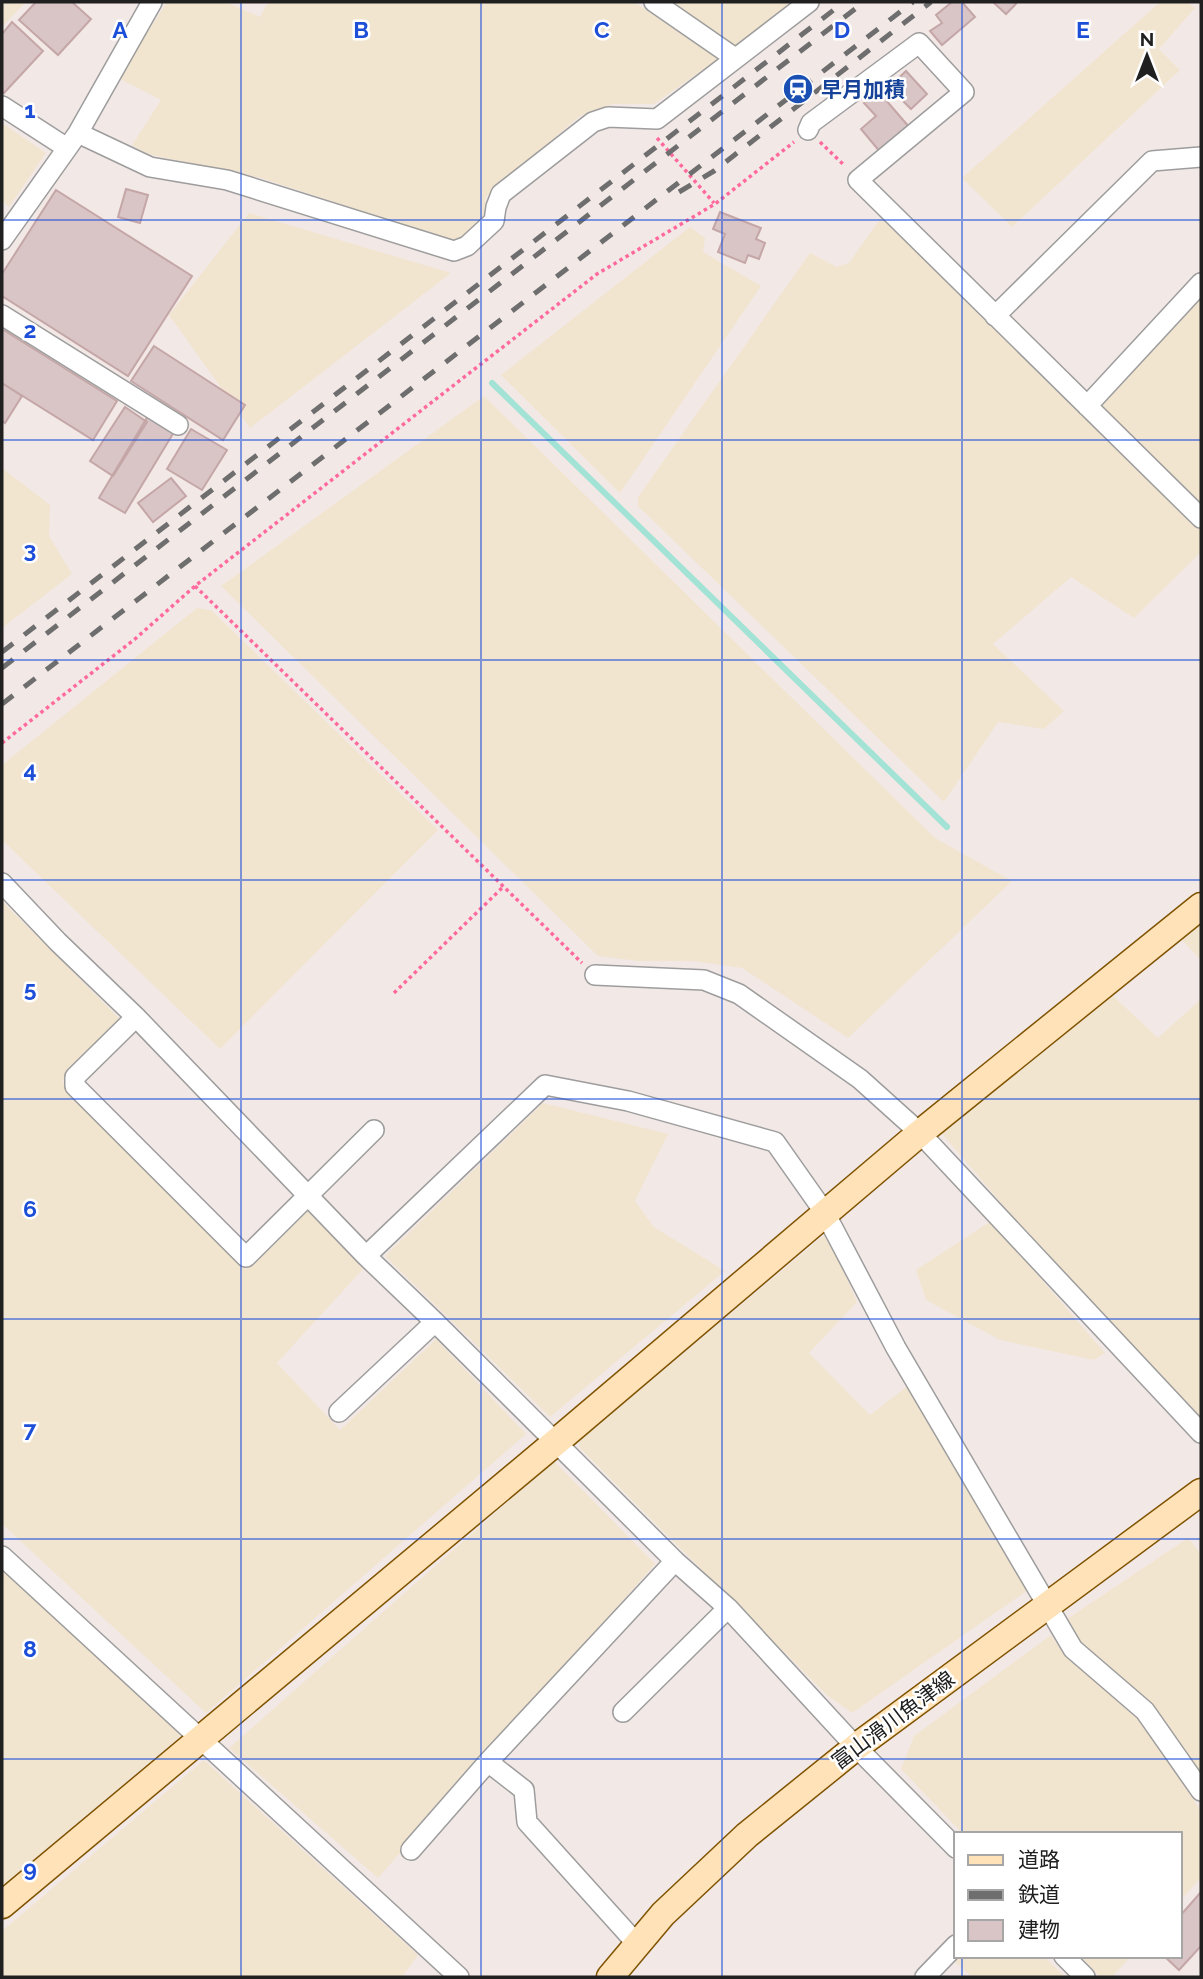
<svg xmlns="http://www.w3.org/2000/svg" width="1203" height="1979" viewBox="0 0 1203 1979" font-family="Raleway,'Noto Sans JP',sans-serif">
	<style>
		.farmland { fill: #f2e5d0 }
		.lines { fill: none; stroke-linecap: round; stroke-linejoin: round }
		.stream { stroke: #a2e3d5; stroke-width: 6 }
		.building { fill: #d9c5c6; stroke: #c5a6a7; stroke-width: 2 }
		.street-casing { stroke: #9d9d9d; stroke-width: 22 }
		.secondary-casing { stroke: #7f5300; stroke-width: 29 }
		.path { stroke: #ff6a9e; stroke-width: 3.5; stroke-dasharray: 3.5 3.5; stroke-linecap: butt }
		.street { stroke: #fff; stroke-width: 19 }
		.secondary { stroke: #ffe2b7; stroke-width: 26 }
		.rail { stroke: #6e6e6e; stroke-width: 5; stroke-dasharray: 14 14; stroke-linecap: butt }
		.grid { fill: none; stroke: #1d4ed8; stroke-width: 2; stroke-opacity: 0.55 }
		.labels { text-anchor: middle; dominant-baseline: central; stroke-width: 5; stroke-linejoin: round; paint-order: stroke }
		.transit-label { font-size: 21px; font-weight: bold; fill: #164399; stroke: #fff; text-anchor: start }
		.street-label { font-size: 21px; fill: #202020; stroke: #fff }
		.grid-label { font-size: 23px; text-anchor: middle; font-weight: bold; fill: #1d4ed8; stroke: #fff; stroke-width: 5; stroke-linejoin: round; paint-order: stroke }
	</style>
	<rect width="100%" height="100%" fill="#f2e8e6"/>
	<path class="farmland" d="M 2,2 L 26,2 L 2,27 Z
		M 167,2 L 226,2 L 260,17 L 268,2 L 634,2 L 718,59 L 654,104 L 613,104 L 580,116 L 486,197 L 483,220 L 456,242 L 261,178 L 147,154 L 132,145 L 161,100 L 118,78 Z
		M 671,2 L 793,2 L 735,46 Z
		M 1160,2 L 1187,2 L 1195,8 L 1159,49 L 1180,70 L 1012,227 L 962,178 Z
		M 2,123 L 46,153 L 9,207 L 2,201 Z
		M 249,213 L 451,273 L 250,428 L 169,315 Z
		M 882,216 L 1201,525 L 1201,552 L 1134,618 L 1071,577 L 993,644 L 1064,711 L 1044,729 L 998,722 L 944,802 L 638,506 L 638,497 L 810,253 L 837,267 L 849,263 Z
		M 690,227 L 705,238 L 703,252 L 761,286 L 620,493 L 501,375 Z
		M 1201,296 L 1201,505 L 1098,404 Z
		M 484,396 L 935,838 L 1012,881 L 848,1038 L 742,968 L 693,961 L 638,961 L 598,956 L 221,586 Z
		M 2,468 L 50,505 L 49,536 L 72,574 L 2,628 Z
		M 197,608 L 211,610 L 438,830 L 220,1049 L 2,840 L 2,765 Z
		M 2,901 L 121,1020 L 62,1082 L 246,1269 L 309,1210 L 363,1269 L 277,1363 L 340,1430 L 436,1339 L 526,1434 L 206,1713 L 2,1524 Z
		M 1201,923 L 1201,960 L 1180,938 Z
		M 1110,993 L 1158,1038 L 1201,999 L 1201,1419 L 1009,1212 L 942,1134 Z
		M 543,1103 L 668,1134 L 635,1201 L 654,1227 L 725,1271 L 550,1417 L 385,1256 Z
		M 991,1221 L 1105,1353 L 1094,1360 L 1000,1340 L 926,1300 L 916,1270 Z
		M 827,1233 L 857,1302 L 809,1353 L 870,1415 L 909,1385 L 1028,1590 L 852,1713 L 828,1696 L 579,1447 L 580,1440 Z
		M 554,1461 L 655,1564 L 378,1878 L 229,1748 Z
		M 1188,1538 L 1201,1554 L 1201,1775 L 1157,1711 L 1080,1647 L 1067,1619 Z
		M 2,1567 L 183,1734 L 2,1886 Z
		M 1051,1635 L 1066,1657 L 1137,1716 L 1201,1811 L 1201,1878 L 1180,1901 L 1180,1834 L 963,1834 L 901,1769 L 914,1736 Z
		M 204,1760 L 418,1955 L 402,1977 L 2,1977 L 2,1931 Z
		M 956,1956 L 1044,1956 L 1065,1977 L 972,1977 L 952,1959 Z
		M 1080,1956 L 1131,1956 L 1112,1977 L 1100,1977 Z"/>
	<g class="lines">
		<path class="stream" d="M 492,383 L 947,827"/>
	</g>
	<path class="building" d="M 36,2 L 72,2 L 91,19 L 58,55 L 19,20 Z
		M 952,2 L 962,2 L 975,17 L 942,45 L 930,31 L 942,23 L 936,15 Z
		M 993,2 L 1013,2 L 1016,4 L 1006,14 Z
		M 12,22 L 43,51 L 4,93 L 2,91 L 2,34 Z
		M 906,71 L 927,94 L 911,109 L 889,87 Z
		M 878,91 L 910,128 L 881,153 L 861,129 L 876,116 L 864,103 Z
		M 126,189 L 148,195 L 140,223 L 118,217 Z
		M 56,190 L 192,276 L 128,376 L 2,296 L 2,274 Z
		M 720,212 L 761,228 L 756,239 L 765,243 L 759,259 L 748,255 L 745,263 L 718,252 L 725,234 L 713,229 Z
		M 2,329 L 117,401 L 93,440 L 2,383 Z
		M 154,346 L 245,405 L 223,440 L 131,381 Z
		M 2,383 L 22,396 L 5,423 L 2,421 Z
		M 125,407 L 147,422 L 113,476 L 90,461 Z
		M 148,416 L 174,432 L 125,513 L 99,498 Z
		M 191,429 L 227,450 L 202,490 L 167,469 Z
		M 171,478 L 186,496 L 153,522 L 138,503 Z
		M 1201,1892 L 1201,1946 L 1179,1970 L 1164,1956 L 1180,1956 L 1180,1916 Z"/>
	<g class="lines">
		<g class="street-casing">
			<path id="street" d="M 654,2 L 735,58
				M 2,106 L 67,148
				M 808,130 L 811,123 L 919,43 L 964,92 L 858,180 L 1201,518
				M 78,133 L 150,167 L 227,180 L 454,251 L 467,246 L 494,221 L 496,207 L 501,194 L 593,122 L 608,117 L 657,119 L 809,2
				M 2,240 L 78,133 L 152,2
				M 2,315 L 178,425
				M 995,316 L 1152,161 L 1201,157
				M 1087,406 L 1201,283
				M 2,883 L 58,942 L 136,1017 L 366,1256 L 435,1322 L 675,1561 L 728,1608 L 856,1747 L 956,1848
				M 595,975 L 704,980 L 739,994 L 860,1079 L 920,1133 L 1201,1433
				M 136,1017 L 75,1077 L 75,1086 L 246,1257 L 374,1130
				M 366,1256 L 545,1085 L 628,1101 L 775,1142 L 825,1213 L 896,1348 L 1073,1649 L 1145,1711 L 1201,1791
				M 339,1412 L 435,1322
				M 2,1556 L 459,1977
				M 623,1712 L 728,1608
				M 488,1762 L 675,1561
				M 411,1850 L 488,1762 L 524,1790 L 527,1822 L 637,1944
				M 1064,1956 L 1085,1977
				M 925,1977 L 956,1945"/>
		</g>
		<g class="secondary-casing">
			<path id="secondary" d="M 2,1905 L 556,1442 L 920,1133 L 1201,906
				M 610,1977 L 663,1914 L 747,1835 L 856,1747 L 1201,1492"/>
		</g>
		<path class="path" d="M 657,138 L 714,203
			M 820,142 L 845,166
			M 195,586 L 582,963
			M 2,743 L 135,639 L 195,586 L 597,274 L 715,204 L 794,142
			M 394,993 L 504,886"/>
		<use href="#street" class="street"/>
		<use href="#secondary" class="secondary"/>
		<path class="rail" d="M 679,192 L 714,171 L 931,2
			M 2,652 L 844,2
			M 2,668 L 864,2
			M 2,704 L 913,2"/>
	</g>
	<path class="grid" d="M 241,2 L 241,1977M 481,2 L 481,1977M 722,2 L 722,1977M 962,2 L 962,1834M 2,220 L 1201,220M 2,440 L 1201,440M 2,660 L 1201,660M 2,880 L 1201,880M 2,1099 L 1201,1099M 2,1319 L 1201,1319M 2,1539 L 1201,1539M 2,1759 L 1201,1759M 962,1956 L 962,1977"/>
	<defs>
		<g id="station-disc" transform="scale(1.575)"><circle r="9.5" fill="#1a4fb4" stroke="#fff"/><path d="M-3-6H3Q5-6 5-4V2Q5 4 3 4L4.5 6H3L1.5 4h-3L-3 6H-4.5L-3 4Q-5 4-5 2V-4Q-5-6-3-6ZM-3.5-4v3h7v-3ZM-3.5 1v1.5H-2V1ZM2 1v1.5H3.5V1Z" fill="#fff"/></g>
	</defs>
	<g fill-rule="evenodd">
		<use href="#station-disc" x="798" y="89"/>
	</g>
	<g class="labels">
		<g class="transit-label">
			<text x="821" y="89">早月加積</text>
		</g>
		<g class="street-label">
			<text transform="translate(893 1720) rotate(-37)">富山滑川魚津線</text>
		</g>
	</g>
	<g class="grid-label">
		<text x="120" y="38">A</text>
		<text x="361" y="38">B</text>
		<text x="602" y="38">C</text>
		<text x="842" y="38">D</text>
		<text x="1083" y="38">E</text>
		<text x="30" y="118">1</text>
		<text x="30" y="338">2</text>
		<text x="30" y="558">3</text>
		<text x="30" y="778">4</text>
		<text x="30" y="997">5</text>
		<text x="30" y="1217">6</text>
		<text x="30" y="1437">7</text>
		<text x="30" y="1657">8</text>
		<text x="30" y="1877">9</text>
	</g>
	<rect width="1203" height="1979" fill="none" stroke="#202020" stroke-width="7"/>
	<rect x="954" y="1832" width="228" height="126" fill="#ffffff" stroke="#a6a6a6" stroke-width="2"/>
	<rect x="968" y="1855" width="35" height="10" fill="#ffe2b7" stroke="#a6a6a6" stroke-width="2"/>
	<text x="1018" y="1867" font-size="21" fill="#202020">道路</text>
	<rect x="968" y="1890" width="35" height="10" fill="#6e6e6e" stroke="#a6a6a6" stroke-width="2"/>
	<text x="1018" y="1902" font-size="21" fill="#202020">鉄道</text>
	<rect x="968" y="1920" width="35" height="21" fill="#d9c5c6" stroke="#a6a6a6" stroke-width="2"/>
	<text x="1018" y="1937" font-size="21" fill="#202020">建物</text>
	<g transform="translate(1147 56)" stroke="#ffffff" stroke-width="5" paint-order="stroke">
	<path d="M0-5L12 26L0 18L-12 26Z" fill="#202020"/>
	<text y="-10" font-size="19" font-weight="bold" text-anchor="middle" fill="#202020">N</text>
	</g>
</svg>
